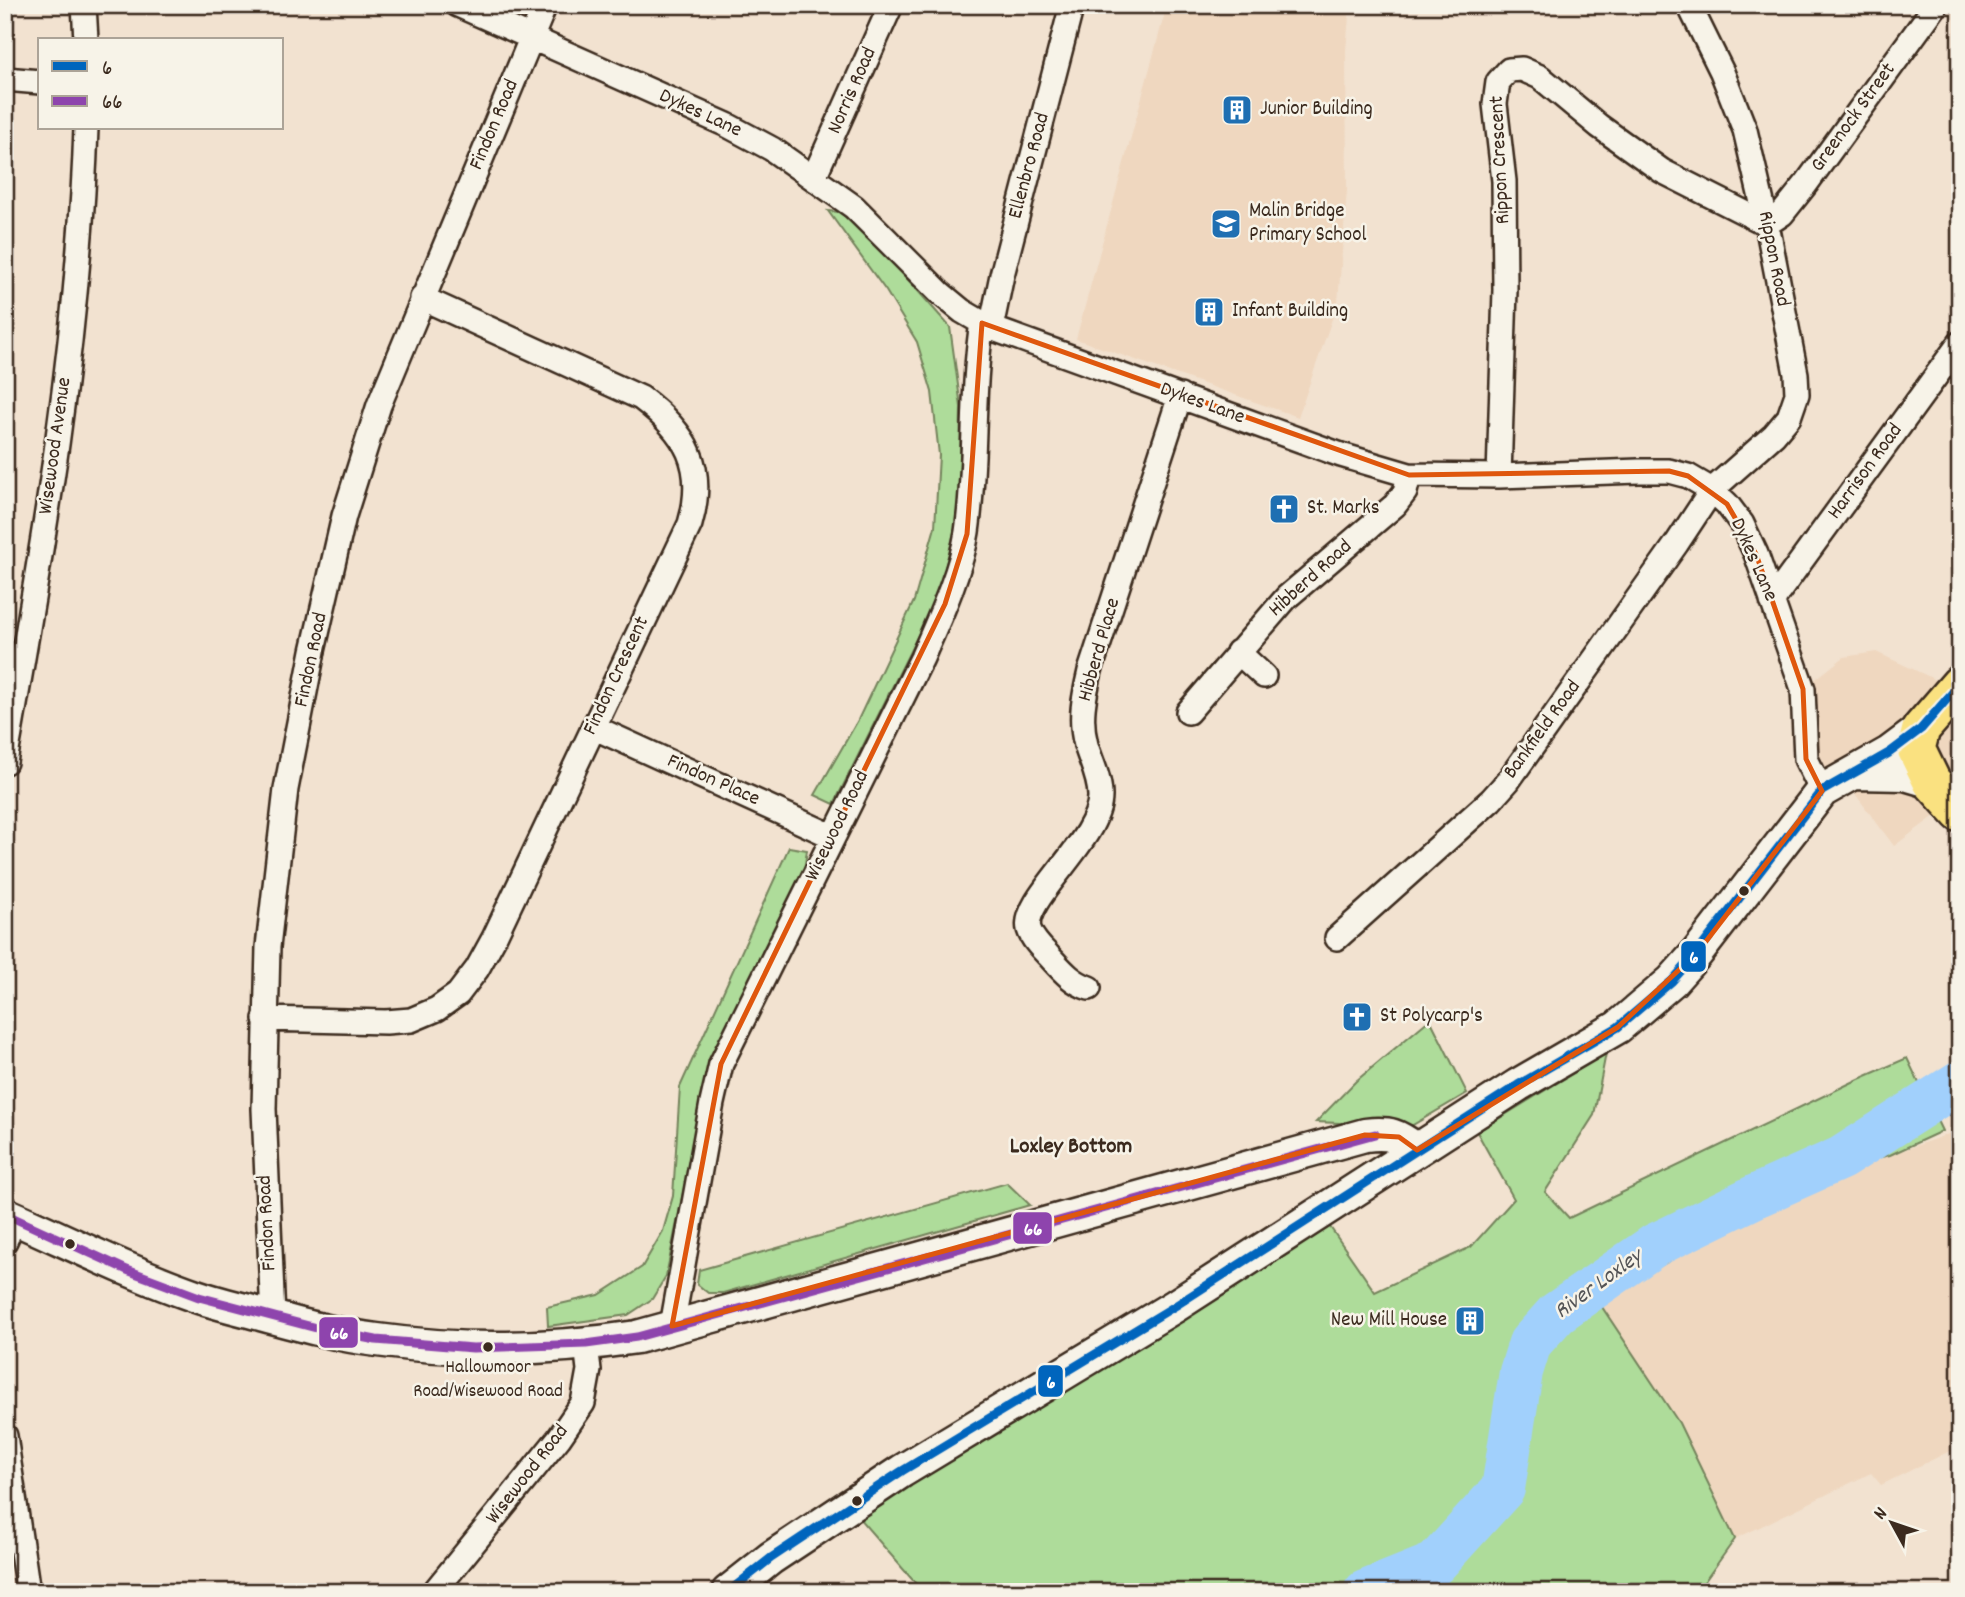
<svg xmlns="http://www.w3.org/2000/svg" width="1965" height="1597" viewBox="0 0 1965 1597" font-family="Dekko,sans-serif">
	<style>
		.built { fill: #efd7bf }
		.green { fill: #aedc9a; stroke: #74835c; stroke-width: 2 }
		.water { fill: #a1d0fc; stroke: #788ea3; stroke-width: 2 }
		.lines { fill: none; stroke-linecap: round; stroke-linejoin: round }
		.river { stroke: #a1d0fc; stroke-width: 44 }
		.street-casing { stroke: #3b2a1e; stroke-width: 28 }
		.secondary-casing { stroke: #3b2a1e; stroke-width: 37 }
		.primary-casing { stroke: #3b2a1e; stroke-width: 42 }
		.street { stroke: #f7f3e8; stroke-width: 23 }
		.secondary { stroke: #f7f3e8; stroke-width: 32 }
		.primary { stroke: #fae180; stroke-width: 37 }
		.bus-1-casing { stroke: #f7f3e8; stroke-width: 14 }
		.bus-2-casing { stroke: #f7f3e8; stroke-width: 14 }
		.bus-1 { stroke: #0065bd; stroke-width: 9 }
		.bus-2 { stroke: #8e44ad; stroke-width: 9 }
		.marked { fill: none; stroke: #df570d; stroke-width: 5; stroke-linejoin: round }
		.bus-dot { fill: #3b2a1e; stroke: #f7f3e8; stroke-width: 2.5 }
		.labels { text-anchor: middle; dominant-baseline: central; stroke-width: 5; stroke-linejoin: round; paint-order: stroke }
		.bus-label { font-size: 19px; fill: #3b2a1e; stroke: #f7f3e8 }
		.street-label { font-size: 21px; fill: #3b2a1e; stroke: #f7f3e8 }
		.poi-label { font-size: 21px; fill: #3b2a1e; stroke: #f7f3e8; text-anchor: start }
		.neighbourhood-label { font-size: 23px; font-weight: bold; fill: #3b2a1e; stroke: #f7f3e8 }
		.water-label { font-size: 23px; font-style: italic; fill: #545456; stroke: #f7f3e8 }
		.line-badge { stroke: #f7f3e8; stroke-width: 2.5 }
		.badge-label { font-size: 19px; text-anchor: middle; font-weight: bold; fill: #fff }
	</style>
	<rect width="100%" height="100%" fill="#f2e2d0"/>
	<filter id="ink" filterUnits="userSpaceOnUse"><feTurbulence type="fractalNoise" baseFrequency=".0143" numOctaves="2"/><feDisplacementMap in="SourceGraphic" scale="14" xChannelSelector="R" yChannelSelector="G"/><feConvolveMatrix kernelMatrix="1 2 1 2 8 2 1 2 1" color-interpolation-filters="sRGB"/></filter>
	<g filter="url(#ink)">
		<path class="built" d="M 1167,5 L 1350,5 L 1346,50 L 1347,190 L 1338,302 L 1298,417 L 1076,339 Z
			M 1876,652 L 1960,691 L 1960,813 L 1951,804 L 1894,846 L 1844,779 L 1821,789 L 1803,689 L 1844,657 Z
			M 1960,1130 L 1960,1446 L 1881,1485 L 1871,1473 L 1735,1539 L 1680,1424 L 1598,1301 L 1837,1167 L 1890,1155 Z"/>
		<path class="green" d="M 828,211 L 840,212 L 886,255 L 950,327 L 961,407 L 959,512 L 939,593 L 834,804 L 815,795 L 858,720 L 914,601 L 935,527 L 939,455 L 932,392 L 917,342 L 886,291 Z
			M 789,847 L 807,850 L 804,871 L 709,1066 L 666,1276 L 652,1299 L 628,1315 L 548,1326 L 547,1307 L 599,1295 L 642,1267 L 663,1231 L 673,1196 L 680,1087 Z
			M 1430,1019 L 1467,1093 L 1411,1126 L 1316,1122 L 1356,1081 Z
			M 1606,1053 L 1594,1115 L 1545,1192 L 1569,1218 L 1859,1079 L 1907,1058 L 1942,1131 L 1890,1155 L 1837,1167 L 1598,1301 L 1679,1423 L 1735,1539 L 1697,1592 L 923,1592 L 858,1517 L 1328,1224 L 1375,1292 L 1471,1247 L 1514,1199 L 1477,1132 Z
			M 1007,1183 L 1030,1205 L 723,1293 L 708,1293 L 697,1284 L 699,1270 Z"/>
		<path class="water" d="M 1960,1068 L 1960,1121 L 1927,1102 L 1940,1081 Z"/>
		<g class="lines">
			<path class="river" d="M 1365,1592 L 1435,1564 L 1503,1489 L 1521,1372 L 1530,1343 L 1557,1313 L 1655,1245 L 1758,1195 L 1841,1158 L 1960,1082"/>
			<g class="street-casing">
				<path id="street" d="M 84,5 L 86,40
					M 458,5 L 727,125 L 772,149 L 854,207 L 939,292 L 962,311 L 991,328 L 1341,455 L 1409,475 L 1499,476 L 1639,471 L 1669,471 L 1688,476 L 1712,490 L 1727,504 L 1742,524 L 1756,554 L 1803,689 L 1806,759 L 1822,791
					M 5,79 L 40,82
					M 814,177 L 891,5
					M 991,328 L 1002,275 L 1072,5
					M 1499,476 L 1505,290 L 1504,181 L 1495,104 L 1498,82 L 1509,70 L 1522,69 L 1540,77 L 1599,126 L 1662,171 L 1767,224 L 1782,214 L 1806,184 L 1936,5
					M 1772,601 L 1960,343
					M 1238,652 L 1264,676
					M 1188,712 L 1287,597 L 1395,505 L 1405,492 L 1409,475
					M 593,727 L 832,836
					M 5,762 C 42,551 79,342 86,128
					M 1337,938 L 1491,800 L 1508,781 L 1677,543 L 1712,490 L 1774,435 L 1789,417 L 1797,394 L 1796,374 L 1767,224 L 1745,130 L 1722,72 L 1689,5
					M 1089,988 C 1071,982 1061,969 1048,955 C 1041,948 1032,939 1029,929 C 1021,899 1101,839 1100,796 C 1100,778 1091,762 1086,745 C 1079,719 1084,697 1090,671 L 1180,396
					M 265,1019 L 386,1022 L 411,1020 L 437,1009 L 458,994 L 477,969 L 494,938 L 690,524 C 707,466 686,432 641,398 L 422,298
					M 5,1241 L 15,1219
					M 273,1318 L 264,1109 L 268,947 L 286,789 L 313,651 L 344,516 L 379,405 L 545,5
					M 672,1326 L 712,1103 L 721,1064 L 922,658 C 938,621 961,572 967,532 C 977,462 971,392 982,323
					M 5,1436 L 28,1592
					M 434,1592 L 559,1438 L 583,1403 L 589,1370 L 586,1344"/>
			</g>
			<g class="secondary-casing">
				<path id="secondary" d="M 1855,773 L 1905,774 L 1932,782
					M 5,1214 C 69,1242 130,1273 196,1296 C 216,1303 237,1308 257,1313 C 297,1324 336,1335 377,1340 C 463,1352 551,1350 637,1337 L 1365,1135 C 1390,1132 1397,1135 1417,1150
					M 728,1592 L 771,1558 L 902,1471 L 1175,1306 L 1518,1085 L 1618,1027 L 1672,981 L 1697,953 L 1822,791 L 1889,753 L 1921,729"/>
			</g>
			<g class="primary-casing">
				<path id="primary" d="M 1960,684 L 1921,729 L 1916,749 L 1932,782 L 1960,813"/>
			</g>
			<use href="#street" class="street"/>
			<use href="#secondary" class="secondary"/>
			<use href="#primary" class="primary"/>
			<g class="bus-1-casing">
				<path id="bus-1" d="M 728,1592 L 771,1558 L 902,1471 L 1175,1306 L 1518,1085 L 1618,1027 L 1672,981 L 1697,953 L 1822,791 L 1889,753 L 1921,729 L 1960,684"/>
			</g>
			<g class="bus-2-casing">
				<path id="bus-2" d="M 5,1214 L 127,1270 L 199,1297 L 320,1329 L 376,1340 L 473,1348 L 586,1344 L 637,1337 L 1375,1134"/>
			</g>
			<use href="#bus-1" class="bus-1"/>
			<use href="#bus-2" class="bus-2"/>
		</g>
	</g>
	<path class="marked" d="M 982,323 L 1409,475 L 1669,471 L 1688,476 L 1727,504 L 1756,554 L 1803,689 L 1806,759 L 1822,791 L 1697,953 L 1618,1027 L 1417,1150 L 1399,1137 L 1365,1135 L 672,1326 L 721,1064 L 945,604 L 967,534 Z"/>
	<defs>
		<g id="building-square" transform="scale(1.575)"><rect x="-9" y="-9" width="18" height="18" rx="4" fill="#1f6fb2" stroke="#f7f3e8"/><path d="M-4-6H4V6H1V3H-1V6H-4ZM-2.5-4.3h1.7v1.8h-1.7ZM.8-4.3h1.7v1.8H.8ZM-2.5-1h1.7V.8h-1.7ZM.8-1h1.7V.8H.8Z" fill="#fff"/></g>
		<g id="school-square" transform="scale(1.575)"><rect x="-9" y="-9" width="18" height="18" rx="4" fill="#1f6fb2" stroke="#f7f3e8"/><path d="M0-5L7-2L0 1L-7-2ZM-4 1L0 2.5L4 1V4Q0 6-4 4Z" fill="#fff"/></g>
		<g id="church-square" transform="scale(1.575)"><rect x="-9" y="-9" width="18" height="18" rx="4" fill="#1f6fb2" stroke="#f7f3e8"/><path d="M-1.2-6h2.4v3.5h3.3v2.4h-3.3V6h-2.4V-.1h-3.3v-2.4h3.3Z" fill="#fff"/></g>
	</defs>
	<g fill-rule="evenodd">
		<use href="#building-square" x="1237" y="110"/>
		<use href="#school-square" x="1226" y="224"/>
		<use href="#building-square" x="1209" y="312"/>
		<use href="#church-square" x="1284" y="509"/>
		<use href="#church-square" x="1357" y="1017"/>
		<use href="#building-square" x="1470" y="1321"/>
	</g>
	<g class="bus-dot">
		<circle cx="1744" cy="891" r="6"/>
		<circle cx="70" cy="1244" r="6"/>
		<circle cx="488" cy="1347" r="6"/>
		<circle cx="857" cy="1501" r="6"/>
	</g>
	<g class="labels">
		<g class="bus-label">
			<text x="488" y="1368">Hallowmoor<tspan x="488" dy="24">Road/Wisewood Road</tspan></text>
		</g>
		<g class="street-label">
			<text transform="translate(853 91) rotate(-66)">Norris Road</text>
			<text transform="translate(700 114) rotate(25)">Dykes Lane</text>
			<text transform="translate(1854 118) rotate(-54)">Greenock Street</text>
			<text transform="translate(495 125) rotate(-67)">Findon Road</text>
			<text transform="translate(1501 160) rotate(-93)">Rippon Crescent</text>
			<text transform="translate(1030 166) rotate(-75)">Ellenbro Road</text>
			<text transform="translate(1773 259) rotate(79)">Rippon Road</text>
			<text transform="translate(1202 404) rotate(20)">Dykes Lane</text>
			<text transform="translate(56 446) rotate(-82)">Wisewood Avenue</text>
			<text transform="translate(1866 472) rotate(-54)">Harrison Road</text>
			<text transform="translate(1753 560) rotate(66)">Dykes Lane</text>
			<text transform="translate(1311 579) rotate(-42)">Hibberd Road</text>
			<text transform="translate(1100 650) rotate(-74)">Hibberd Place</text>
			<text transform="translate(312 660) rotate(-78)">Findon Road</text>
			<text transform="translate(617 676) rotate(-65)">Findon Crescent</text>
			<text transform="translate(1543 730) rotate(-54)">Bankfield Road</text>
			<text transform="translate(713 781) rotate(24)">Findon Place</text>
			<text transform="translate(838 826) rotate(-64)">Wisewood Road</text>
			<text transform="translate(268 1223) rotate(-93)">Findon Road</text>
			<text transform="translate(528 1475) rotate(-52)">Wisewood Road</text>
		</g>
		<g class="poi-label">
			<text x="1260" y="110">Junior Building</text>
			<text x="1249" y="212">Malin Bridge<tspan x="1249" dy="24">Primary School</tspan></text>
			<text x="1232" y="312">Infant Building</text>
			<text x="1307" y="509">St. Marks</text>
			<text x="1380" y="1017">St Polycarp's</text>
			<text x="1447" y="1321" text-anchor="end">New Mill House</text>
		</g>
		<g class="neighbourhood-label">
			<text x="1071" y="1147">Loxley Bottom</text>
		</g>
		<g class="water-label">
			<text transform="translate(1599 1285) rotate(-36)">River Loxley</text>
		</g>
	</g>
	<g class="line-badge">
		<rect x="1680" y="940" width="27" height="33" rx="7" fill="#0065bd"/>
		<rect x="1012" y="1211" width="41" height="34" rx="7" fill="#8e44ad"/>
		<rect x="318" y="1316" width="41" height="33" rx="7" fill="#8e44ad"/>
		<rect x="1037" y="1364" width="27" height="34" rx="7" fill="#0065bd"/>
	</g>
	<g class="badge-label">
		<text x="1694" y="963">6</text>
		<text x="1033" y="1235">66</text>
		<text x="339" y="1339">66</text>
		<text x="1051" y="1388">6</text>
	</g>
	<rect width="1965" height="1597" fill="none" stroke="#f7f3e8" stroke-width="28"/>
	<rect x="14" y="14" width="1937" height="1569" fill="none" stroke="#3b2a1e" stroke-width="2.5" filter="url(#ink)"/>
	<rect x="38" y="38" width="245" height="91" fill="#f7f3e8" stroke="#aca397" stroke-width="2"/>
	<rect x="52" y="61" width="35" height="10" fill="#0065bd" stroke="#aca397" stroke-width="2"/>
	<text x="102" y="74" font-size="21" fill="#3b2a1e">6</text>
	<rect x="52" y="96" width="35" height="10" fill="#8e44ad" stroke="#aca397" stroke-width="2"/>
	<text x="102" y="108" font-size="21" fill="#3b2a1e">66</text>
	<g transform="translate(1892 1523) rotate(310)" stroke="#f7f3e8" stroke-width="5" paint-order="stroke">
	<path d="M0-5L12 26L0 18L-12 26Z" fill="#3b2a1e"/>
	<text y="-10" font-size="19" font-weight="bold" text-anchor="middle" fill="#3b2a1e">N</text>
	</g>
</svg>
